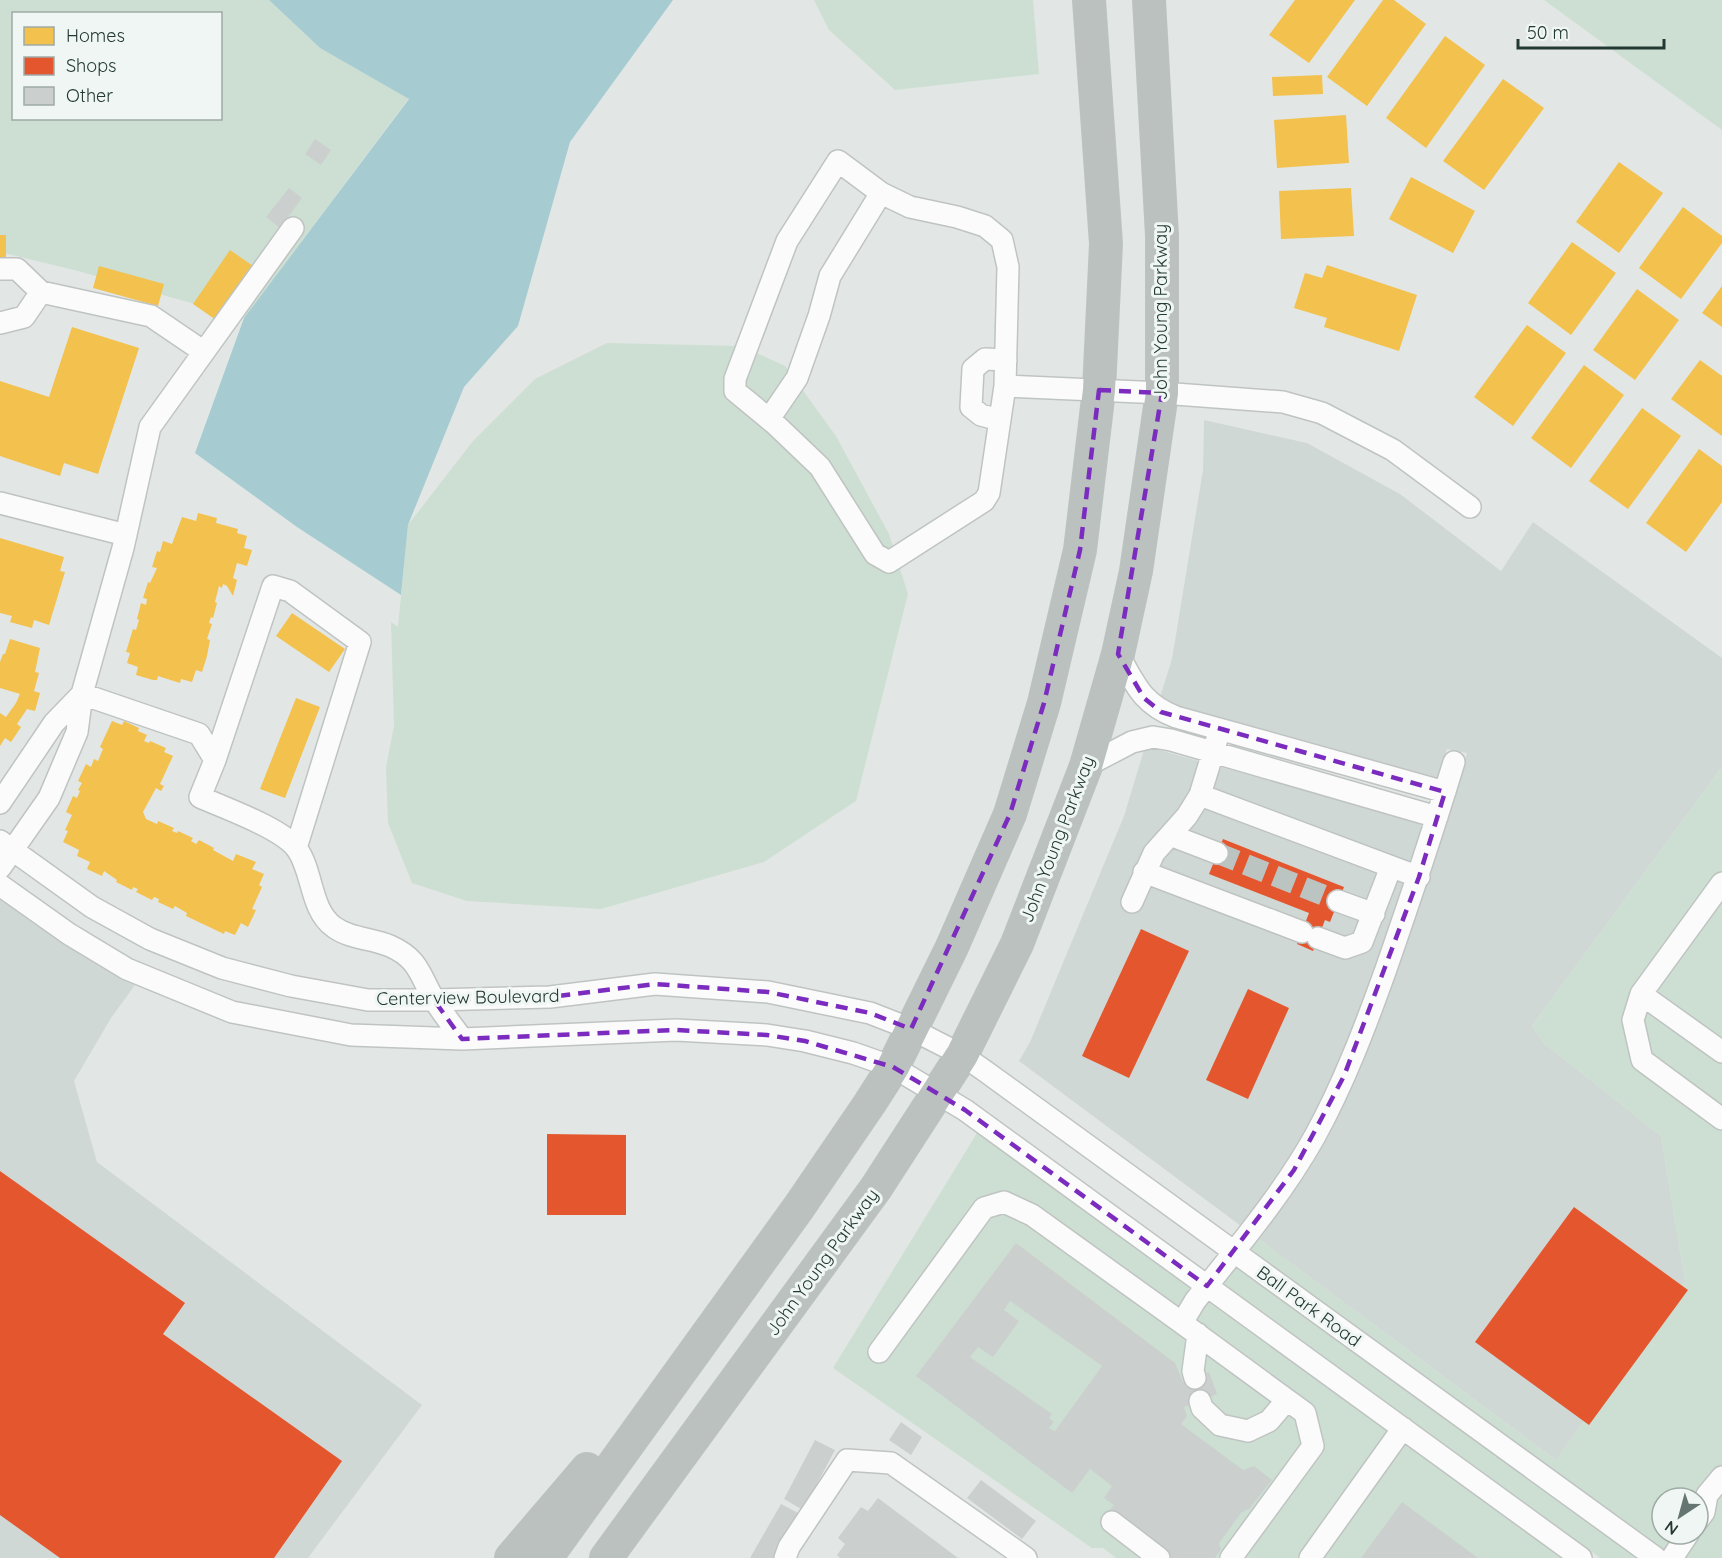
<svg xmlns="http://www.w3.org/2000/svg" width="1722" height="1558" viewBox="0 0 1722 1558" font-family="Quicksand,sans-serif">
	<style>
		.built { fill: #d0d8d5 }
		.green { fill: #cddfd2; fill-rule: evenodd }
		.water { fill: #a6ccd1 }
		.homes { fill: #f2c14e }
		.shops { fill: #e4572e }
		.building { fill: #cbd0ce; fill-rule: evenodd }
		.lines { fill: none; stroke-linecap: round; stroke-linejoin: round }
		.minor-tunnel { stroke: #bcc4c1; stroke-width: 21; stroke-dasharray: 21 10; stroke-linecap: butt }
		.minor-casing { stroke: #bfc4c2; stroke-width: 24 }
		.highway-casing { stroke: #bcc3c1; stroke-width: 34 }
		.minor { stroke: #fbfbfb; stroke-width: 21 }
		.highway { stroke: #bac1bf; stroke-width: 32 }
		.marked { fill: none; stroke: #7b2cbf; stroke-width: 4.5; stroke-dasharray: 12 8; stroke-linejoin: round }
		.labels { text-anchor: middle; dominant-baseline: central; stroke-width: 6; stroke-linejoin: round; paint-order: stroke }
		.street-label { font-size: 18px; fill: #223832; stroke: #f0f6f3 }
	</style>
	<rect width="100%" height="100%" fill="#e2e7e5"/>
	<path class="built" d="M 1204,420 L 1307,443 L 1400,494 L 1501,571 L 1533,522 L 1722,658 L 1722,767 L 1532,1026 L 1545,1044 L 1661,1136 L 1685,1281 L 1556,1460 L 1257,1238 L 1383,1008 L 1428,879 L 1467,753 L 1447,749 L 1438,779 L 1180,707 L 1160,697 L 1172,659 L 1203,470 Z
		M 1152,748 L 1424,824 L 1409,874 L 1363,1002 L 1335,1073 L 1306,1130 L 1286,1164 L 1241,1226 L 1019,1061 L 1030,1042 L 1124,816 L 1144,750 Z
		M 0,899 L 63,944 L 121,979 L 135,985 L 111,1018 L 74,1081 L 97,1162 L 422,1405 L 308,1558 L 0,1558 Z"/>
	<path class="green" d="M 0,0 L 269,0 L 320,48 L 409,98 L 244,318 L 78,271 L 0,252 ZM 14,14 L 220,14 L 220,118 L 14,118 Z
		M 814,0 L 1033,0 L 1039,74 L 895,90 L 829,30 Z
		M 1544,0 L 1722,0 L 1722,130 Z
		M 607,343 L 741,346 L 785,366 L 836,436 L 889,534 L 908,594 L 856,801 L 764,862 L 601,909 L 467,901 L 412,883 L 388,823 L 386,767 L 394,726 L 391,622 L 398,627 L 408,525 L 473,441 L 535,379 Z
		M 1722,767 L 1722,1558 L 1676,1558 L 1249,1249 L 1257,1238 L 1556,1460 L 1685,1281 L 1661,1136 L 1545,1044 L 1532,1026 ZM 1662,1498 L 1698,1498 L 1698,1534 L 1662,1534 Z
		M 977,1133 L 1562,1558 L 1116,1558 L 1103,1548 L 1092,1548 L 833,1368 Z
		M 1235,1266 L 1637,1558 L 1600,1558 L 1222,1283 Z"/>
	<path class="water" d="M 269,0 L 673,0 L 570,142 L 518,326 L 464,387 L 408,525 L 401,595 L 297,527 L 195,453 L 244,318 L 409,99 L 320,48 Z"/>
	<path class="homes" d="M 1295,0 L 1355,0 L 1309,63 L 1269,35 Z
		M 1383,0 L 1394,0 L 1426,24 L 1367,106 L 1327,77 Z
		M 1445,36 L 1485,65 L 1426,148 L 1386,118 Z
		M 1322,75 L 1323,94 L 1273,96 L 1272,77 Z
		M 1503,79 L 1544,108 L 1484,190 L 1443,161 Z
		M 1346,115 L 1349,163 L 1277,168 L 1274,120 Z
		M 1619,162 L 1663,193 L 1619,253 L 1576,222 Z
		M 1411,177 L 1475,211 L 1453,253 L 1389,219 Z
		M 1351,188 L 1354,236 L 1281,239 L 1279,191 Z
		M 1683,207 L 1722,236 L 1722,243 L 1681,299 L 1639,268 Z
		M 0,235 L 6,235 L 6,257 L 0,257 Z
		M 1572,242 L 1616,273 L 1571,335 L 1528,303 Z
		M 230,250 L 253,266 L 216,320 L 193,304 Z
		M 1327,265 L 1417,295 L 1399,351 L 1324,327 L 1327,318 L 1294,308 L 1305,273 L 1322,278 Z
		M 99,266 L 164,284 L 158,306 L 93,288 Z
		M 1722,286 L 1722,327 L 1702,313 Z
		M 1637,289 L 1679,320 L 1635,380 L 1593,350 Z
		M 1527,325 L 1566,353 L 1513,426 L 1474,397 Z
		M 72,327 L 139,348 L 98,474 L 64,463 L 60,476 L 0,456 L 0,381 L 49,397 Z
		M 1700,360 L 1722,376 L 1722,436 L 1671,399 Z
		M 1584,365 L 1624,395 L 1571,468 L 1531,438 Z
		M 1642,408 L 1681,436 L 1628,509 L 1589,481 Z
		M 1699,449 L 1722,466 L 1722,502 L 1686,552 L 1646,523 Z
		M 198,513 L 217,518 L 216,523 L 238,529 L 237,533 L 247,536 L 244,548 L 252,550 L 247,566 L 237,563 L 233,578 L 237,580 L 233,596 L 227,586 L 223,584 L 222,588 L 219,586 L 215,602 L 217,603 L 213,618 L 211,617 L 209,623 L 212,624 L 207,639 L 210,640 L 207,656 L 202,672 L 196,670 L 192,682 L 181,679 L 180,683 L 158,676 L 157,680 L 153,680 L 136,675 L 138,667 L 127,663 L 130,653 L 126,652 L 133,629 L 136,630 L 139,620 L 137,619 L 141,603 L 146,605 L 147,599 L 143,598 L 148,582 L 150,583 L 157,568 L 152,567 L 157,551 L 160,552 L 163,541 L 172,544 L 182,517 L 196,521 Z
		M 0,538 L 64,557 L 60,571 L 65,572 L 49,625 L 34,620 L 32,628 L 10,622 L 12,616 L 0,613 Z
		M 292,613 L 345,649 L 329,672 L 276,636 Z
		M 10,639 L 40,648 L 35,672 L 39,673 L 34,691 L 40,693 L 35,711 L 27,709 L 17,724 L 21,727 L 11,742 L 5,738 L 0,746 L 0,713 L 6,717 L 16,703 L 20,694 L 0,688 L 0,662 L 3,654 L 5,654 Z
		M 296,698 L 320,707 L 285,798 L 260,789 Z
		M 112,721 L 122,725 L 124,721 L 139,728 L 138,731 L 147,735 L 144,741 L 149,743 L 150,741 L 166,748 L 164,752 L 173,756 L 160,784 L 164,786 L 161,791 L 156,788 L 143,812 L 146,819 L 157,824 L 158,821 L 174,828 L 172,831 L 177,833 L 178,831 L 193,838 L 191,841 L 196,844 L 199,840 L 214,848 L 213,850 L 233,861 L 236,854 L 256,862 L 252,869 L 264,874 L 259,885 L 262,887 L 252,909 L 256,910 L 248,927 L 241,923 L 235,935 L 225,931 L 224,934 L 186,916 L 187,913 L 175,906 L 173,909 L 158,902 L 159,899 L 154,897 L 152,900 L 136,892 L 138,889 L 133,887 L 132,890 L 116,882 L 117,880 L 104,871 L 102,876 L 87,869 L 90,862 L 77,856 L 79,850 L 63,842 L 68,831 L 65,830 L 72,815 L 66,812 L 73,796 L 77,798 L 80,791 L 78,790 L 82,783 L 78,781 L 86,764 L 91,767 L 94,759 L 98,761 L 103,749 L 100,747 Z"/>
	<path class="shops" d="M 1223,839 L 1344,887 L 1330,922 L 1325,920 L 1313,951 L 1297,944 L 1309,913 L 1209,874 Z
		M 1141,929 L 1189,951 L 1129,1078 L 1082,1056 Z
		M 1248,989 L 1289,1008 L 1248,1099 L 1206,1080 Z
		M 547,1134 L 626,1135 L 626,1215 L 547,1215 Z
		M 0,1171 L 185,1303 L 163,1334 L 342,1461 L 274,1558 L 60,1558 L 0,1515 Z
		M 1574,1207 L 1688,1290 L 1589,1425 L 1475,1342 Z"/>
	<path class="building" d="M 315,139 L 331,150 L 321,165 L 305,154 Z
		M 289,188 L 302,198 L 280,228 L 266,217 Z
		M 1016,1243 L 1175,1363 L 1183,1382 L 1209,1372 L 1217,1394 L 1184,1407 L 1187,1416 L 1181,1424 L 1243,1470 L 1254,1466 L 1272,1480 L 1249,1509 L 1242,1512 L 1219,1543 L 1221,1549 L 1215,1558 L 1171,1558 L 1109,1511 L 1114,1505 L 1104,1498 L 1112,1486 L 1090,1469 L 1072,1493 L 916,1376 ZM 1010,1301 L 1102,1366 L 1055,1431 L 1049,1428 L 1054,1422 L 1049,1418 L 1052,1414 L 970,1357 L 978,1347 L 993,1357 L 1019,1321 L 1004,1310 Z
		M 901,1422 L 922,1437 L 911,1455 L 889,1440 Z
		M 815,1440 L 835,1450 L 803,1510 L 784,1499 Z
		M 981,1480 L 1036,1521 L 1022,1539 L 967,1498 Z
		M 878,1498 L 958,1558 L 840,1558 L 837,1555 L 845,1544 L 838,1538 L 861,1507 L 868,1511 Z
		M 1402,1502 L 1478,1558 L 1361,1558 Z
		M 781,1504 L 800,1514 L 776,1558 L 750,1558 Z"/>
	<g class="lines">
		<path class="minor-tunnel" d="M 1217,853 L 1338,901"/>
		<g class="minor-casing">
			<path id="minor" d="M 838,161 L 881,193 L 910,207 L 957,217 L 985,226 L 1002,240 L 1008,267 L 1005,386 L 989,493 L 984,501 L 889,562 L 875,554 L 820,467 L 775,424 L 735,391 L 735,379 L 787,241 Z
				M 0,269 L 17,269 L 41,292 L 151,316 L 204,352
				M 0,323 L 24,317 L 41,292
				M 1005,386 L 1162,393 L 1283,402 L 1322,413 L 1393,450 L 1470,507
				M 769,419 L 797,378 L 819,316 L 830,276 L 881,193
				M 1000,420 L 981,415 L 971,407 L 973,369 L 985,359 L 1006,360
				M 0,503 L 126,535
				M 1118,654 C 1135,684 1142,704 1176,717 L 1445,792
				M 82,694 L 199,734 L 215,760 L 200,797 C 224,808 282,828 297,849 C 313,871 310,910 334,927 C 350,939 372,938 390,946 C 420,959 420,977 435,1001 C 443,1014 453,1026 462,1039
				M 215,760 L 273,586 L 290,591 L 360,642 L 296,848
				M 1086,766 L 1132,742 L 1153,737 L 1171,740 L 1437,817
				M 1200,795 L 1419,877
				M 0,803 L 54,723 L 82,694
				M 1170,835 L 1217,853
				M 0,841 L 92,907 L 150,939 L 222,968 L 291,986 L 368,1000 L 434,1000 L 550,997 L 655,984 L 768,992 L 870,1013 L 911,1029 L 962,1055 L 985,1071 L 1656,1558
				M 0,868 L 49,798 L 77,732 L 82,694 L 123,548 L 150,427 L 293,228
				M 1144,872 L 1302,932
				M 1722,883 L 1641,994 L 1633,1020 L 1642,1060 L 1722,1119
				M 0,885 L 69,934 L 127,969 L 232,1012 L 351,1035 L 462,1039 L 676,1030 L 767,1035 L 805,1041 L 853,1053 L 893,1067 L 965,1110 L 1581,1558
				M 1338,901 L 1374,914
				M 1132,902 L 1154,853 L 1187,816 L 1200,795 L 1217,739
				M 1318,938 L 1345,948 L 1362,942 L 1391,867
				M 1641,994 L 1722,1052
				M 879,1352 L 984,1208 L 1004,1202 L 1032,1215 L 1182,1323
				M 1195,1378 L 1193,1371 L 1198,1334
				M 1200,1401 L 1202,1408 L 1220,1425 L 1248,1431 L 1269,1421 L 1287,1400
				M 1698,1520 L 1704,1512 L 1707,1495 L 1722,1477
				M 1112,1522 L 1159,1558
				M 785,1558 L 789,1547 L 847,1460 L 891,1463 L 1026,1558
				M 1231,1558 L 1313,1446 L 1305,1413 L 1182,1323 L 1195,1301 C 1237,1248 1282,1195 1315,1136 C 1344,1083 1366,1025 1386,969 C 1410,900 1433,831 1454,762
				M 1310,1558 L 1403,1428
				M 1672,1558 L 1688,1534"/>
		</g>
		<g class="highway-casing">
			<path id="highway" d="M 511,1558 L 587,1469
				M 546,1558 L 799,1207 L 870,1103 L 893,1067 L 952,947 L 1010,814 L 1044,703 L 1080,550 L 1099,390 L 1106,244 L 1089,0
				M 606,1558 L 876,1188 L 962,1055 L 1017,944 L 1086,766 L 1118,654 L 1136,571 L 1162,393 L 1162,236 L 1149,0"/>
		</g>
		<use href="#minor" class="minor"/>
		<use href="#highway" class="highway"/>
	</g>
	<path class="marked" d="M 1099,390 L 1162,393 L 1118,654 L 1144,698 L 1161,712 L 1445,792 L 1419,877 L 1344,1076 L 1294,1170 L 1207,1286 L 965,1110 L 893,1067 L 805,1041 L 767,1035 L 676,1030 L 462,1039 L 434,1000 L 550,997 L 655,984 L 768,992 L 870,1013 L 911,1029 L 1010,814 L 1044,703 L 1080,550 Z"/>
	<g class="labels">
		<g class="street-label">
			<text transform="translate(1160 312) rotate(-90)">John Young Parkway</text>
			<text transform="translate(1057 839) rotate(-69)">John Young Parkway</text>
			<text transform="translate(468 997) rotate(-1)">Centerview Boulevard</text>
			<text transform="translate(822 1262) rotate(-54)">John Young Parkway</text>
			<text transform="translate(1309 1306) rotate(36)">Ball Park Road</text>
		</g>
	</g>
	<rect x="12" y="12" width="210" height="108" fill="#f0f6f3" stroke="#9eaaa6" stroke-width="1.5"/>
	<rect x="24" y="27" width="30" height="18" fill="#f2c14e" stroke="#9eaaa6" stroke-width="1.5"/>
	<text x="66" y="42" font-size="18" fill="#223832">Homes</text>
	<rect x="24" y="57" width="30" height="18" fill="#e4572e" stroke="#9eaaa6" stroke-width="1.5"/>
	<text x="66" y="72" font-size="18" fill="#223832">Shops</text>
	<rect x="24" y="87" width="30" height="18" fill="#cbd0ce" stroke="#9eaaa6" stroke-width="1.5"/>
	<text x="66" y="102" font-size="18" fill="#223832">Other</text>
	<g transform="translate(1680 1516) rotate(216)"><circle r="28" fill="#f0f6f3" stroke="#9eaaa6" stroke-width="1.5"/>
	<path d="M0-4.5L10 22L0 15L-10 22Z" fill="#657571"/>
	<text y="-9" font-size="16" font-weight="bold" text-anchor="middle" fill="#223832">N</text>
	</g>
	<path d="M1518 39v9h146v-9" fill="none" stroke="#223832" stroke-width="3"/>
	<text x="1527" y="39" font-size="18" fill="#223832" stroke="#f0f6f3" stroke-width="4.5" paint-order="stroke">50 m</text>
</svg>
